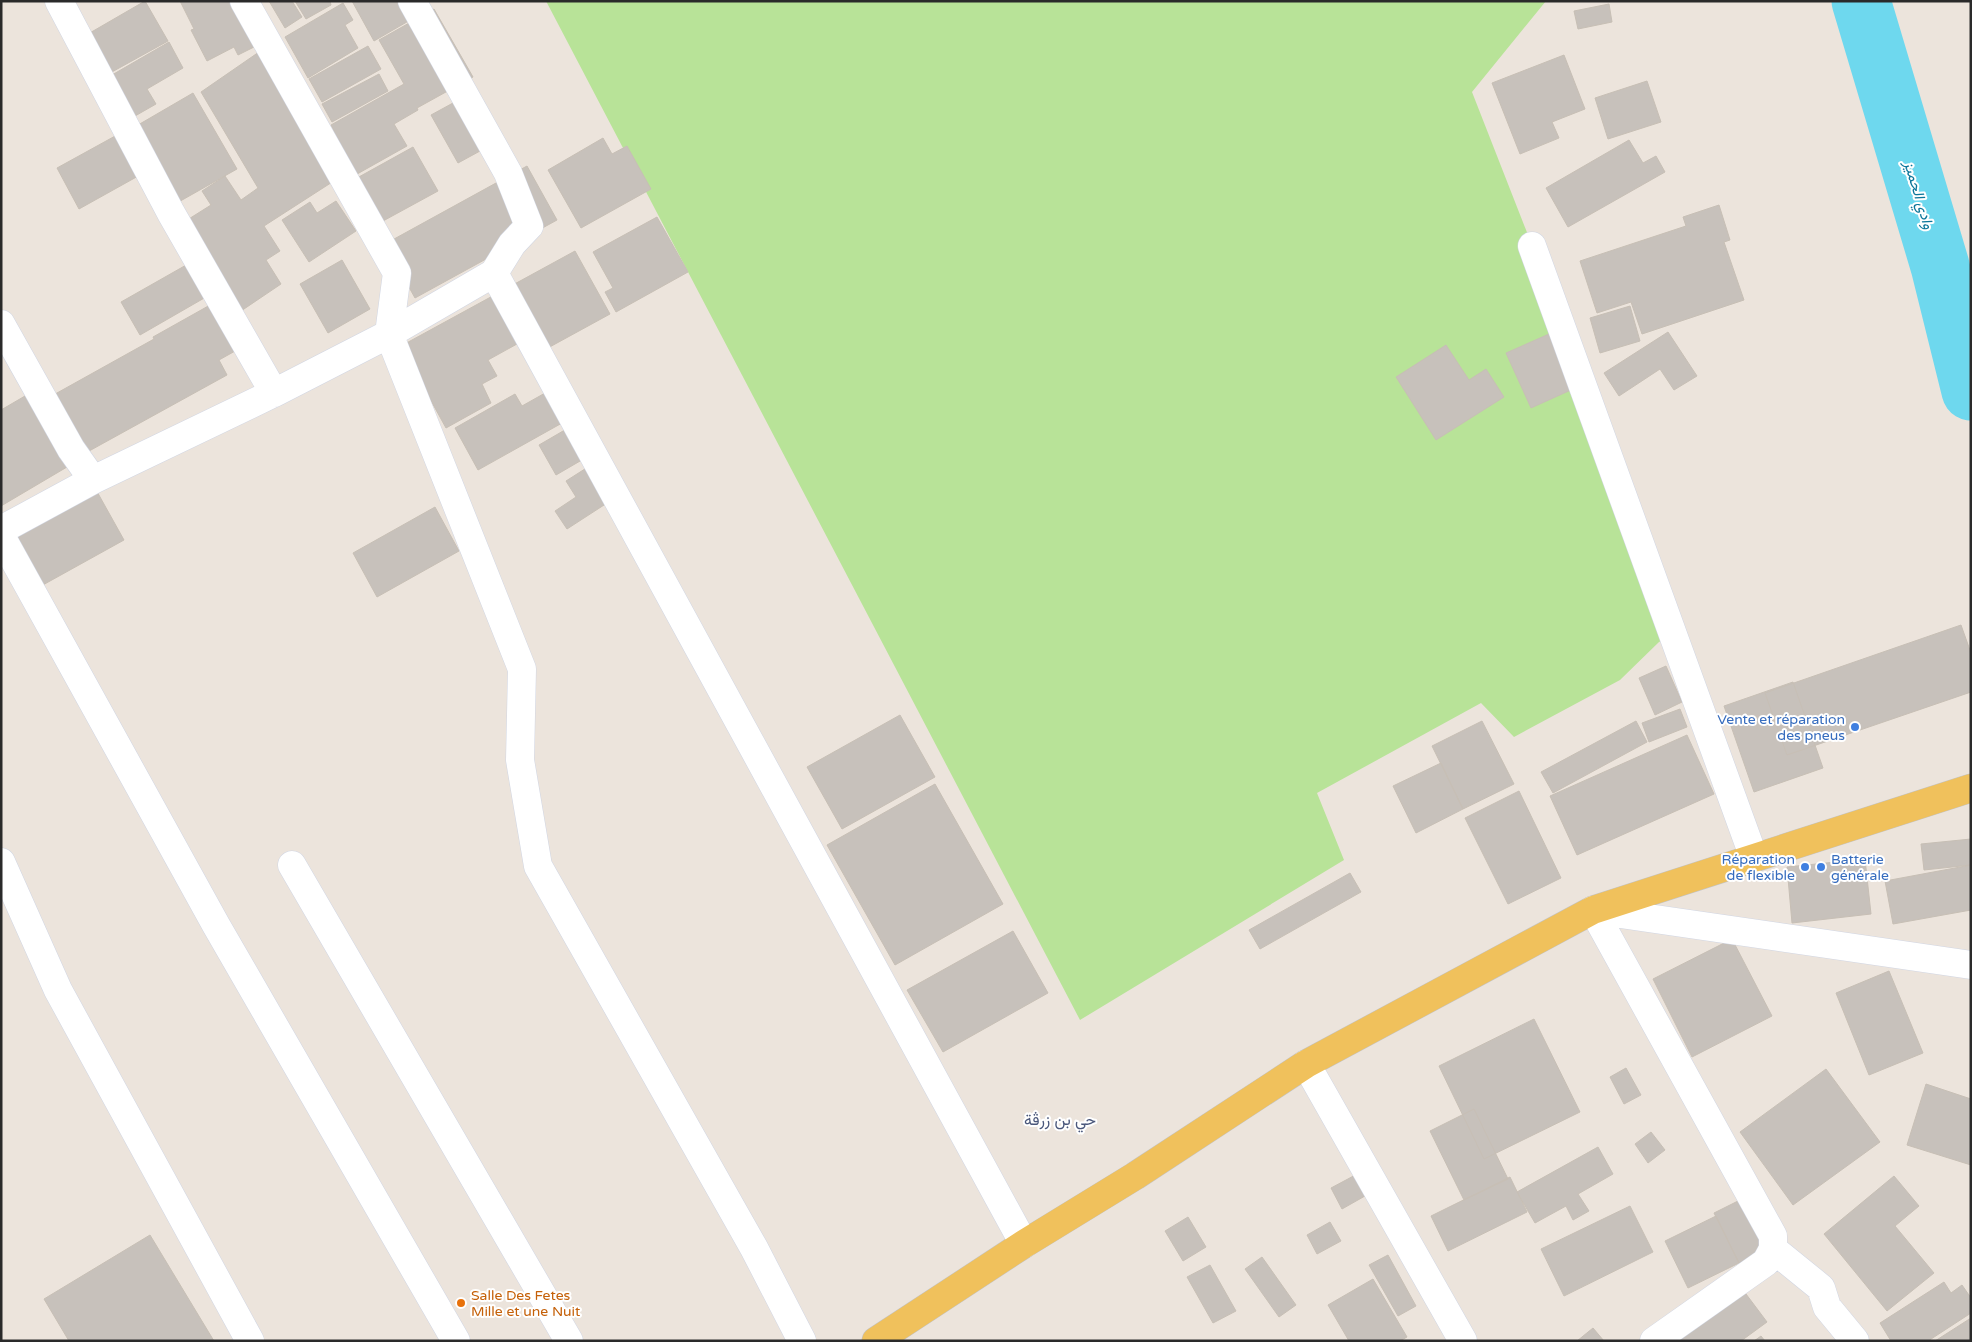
<svg xmlns="http://www.w3.org/2000/svg" width="1972" height="1342" viewBox="0 0 1972 1342" font-family="'Varela Round',Vazirmatn,sans-serif">
	<style>
		.green { fill: #b8e398 }
		.lines { fill: none; stroke-linecap: round; stroke-linejoin: round }
		.river { stroke: #6ed8ee; stroke-width: 59 }
		.building { fill: #c7c1bb; stroke: #c7bfb5 }
		.minor-casing { stroke: #d1d6e3; stroke-width: 29 }
		.major-casing { stroke: #c3c3c3; stroke-width: 29 }
		.minor { stroke: #fff; stroke-width: 28 }
		.major { stroke: #f0c15c; stroke-width: 28 }
		.shop-dot { fill: #3f7fe0; stroke: #fff; stroke-width: 2 }
		.food-dot { fill: #e8710a; stroke: #fff; stroke-width: 2 }
		.labels { text-anchor: middle; dominant-baseline: central; stroke-width: 4; stroke-linejoin: round; paint-order: stroke }
		.shop-label { font-size: 14px; fill: #366cbe; stroke: #fff; text-anchor: end }
		.food-label { font-size: 14px; fill: #c56008; stroke: #fff; text-anchor: start }
		.water-label { font-size: 15px; font-style: italic; fill: #0d769a; stroke: #fff }
		.quarter-label { font-size: 16px; fill: #4a577b; stroke: #fff }
	</style>
	<rect width="100%" height="100%" fill="#ece4dc"/>
	<path class="green" d="M 546,1 L 1546,1 L 1472,92 L 1683,631 L 1659,642 L 1620,680 L 1514,737 L 1481,703 L 1317,793 L 1344,860 L 1080,1020 Z"/>
	<g class="lines">
		<path class="river" d="M 1861,1 L 1940,266 L 1971,391"/>
	</g>
	<path class="building" d="M 145,1 L 168,41 L 110,73 L 88,34 Z
		M 180,1 L 231,1 L 254,47 L 238,55 L 234,47 L 207,61 L 191,30 L 194,29 Z
		M 269,1 L 292,1 L 302,17 L 285,28 Z
		M 295,1 L 330,1 L 331,5 L 306,19 Z
		M 352,1 L 417,1 L 424,12 L 374,41 Z
		M 343,3 L 353,20 L 345,25 L 358,48 L 308,78 L 285,37 Z
		M 1609,4 L 1612,22 L 1578,29 L 1574,11 Z
		M 434,9 L 473,77 L 417,108 L 418,110 L 394,124 L 407,146 L 350,178 L 326,135 L 334,131 L 331,125 L 404,84 L 379,40 Z
		M 169,42 L 183,68 L 147,89 L 156,104 L 135,116 L 112,75 Z
		M 368,46 L 381,69 L 322,102 L 309,79 Z
		M 259,52 L 340,177 L 264,226 L 280,251 L 266,260 L 281,284 L 241,311 L 184,222 L 211,205 L 202,191 L 225,176 L 241,200 L 258,188 L 201,92 Z
		M 1564,55 L 1585,109 L 1552,122 L 1559,138 L 1520,154 L 1492,83 Z
		M 379,74 L 388,91 L 332,122 L 322,104 Z
		M 1647,81 L 1661,122 L 1608,139 L 1595,98 Z
		M 475,91 L 502,139 L 458,163 L 431,115 Z
		M 193,93 L 237,169 L 175,204 L 138,125 Z
		M 117,135 L 140,175 L 79,209 L 57,168 Z
		M 603,138 L 612,154 L 627,146 L 651,189 L 581,228 L 548,170 Z
		M 1629,140 L 1643,163 L 1656,156 L 1665,172 L 1568,227 L 1546,188 Z
		M 413,147 L 438,191 L 372,227 L 348,183 Z
		M 527,166 L 557,220 L 415,298 L 385,244 Z
		M 336,201 L 356,231 L 309,262 L 282,220 L 310,202 L 317,213 Z
		M 1719,205 L 1730,240 L 1724,242 L 1744,300 L 1642,334 L 1631,302 L 1597,313 L 1580,261 L 1686,226 L 1683,217 Z
		M 657,217 L 688,272 L 616,312 L 605,292 L 613,288 L 593,252 Z
		M 575,251 L 610,314 L 535,355 L 526,339 L 488,360 L 497,376 L 482,384 L 491,403 L 446,428 L 401,346 Z
		M 342,260 L 370,309 L 328,333 L 300,284 Z
		M 188,264 L 206,297 L 140,335 L 121,302 Z
		M 219,300 L 244,346 L 219,360 L 227,375 L 80,456 L 48,398 L 154,339 L 153,337 Z
		M 1630,306 L 1640,341 L 1600,353 L 1590,318 Z
		M 1558,330 L 1582,385 L 1531,408 L 1506,353 Z
		M 1668,332 L 1697,376 L 1674,390 L 1660,369 L 1619,396 L 1604,373 Z
		M 1446,345 L 1469,380 L 1486,369 L 1504,397 L 1436,440 L 1396,377 Z
		M 554,388 L 571,418 L 478,470 L 455,428 L 515,394 L 522,406 Z
		M 25,396 L 67,467 L 1,506 L 1,410 Z
		M 582,420 L 599,450 L 556,475 L 539,445 Z
		M 599,460 L 621,494 L 567,529 L 555,511 L 576,497 L 566,481 Z
		M 95,488 L 124,540 L 41,586 L 12,535 Z
		M 435,507 L 459,551 L 377,597 L 353,553 Z
		M 1961,625 L 1971,653 L 1971,692 L 1787,755 L 1765,693 Z
		M 1666,666 L 1682,702 L 1655,715 L 1639,678 Z
		M 1793,682 L 1823,768 L 1754,792 L 1724,706 Z
		M 1680,709 L 1687,727 L 1649,742 L 1642,723 Z
		M 900,715 L 935,777 L 842,829 L 807,767 Z
		M 1482,721 L 1514,784 L 1463,809 L 1432,746 Z
		M 1636,721 L 1647,742 L 1553,793 L 1541,772 Z
		M 1687,735 L 1714,794 L 1577,855 L 1550,796 Z
		M 1441,763 L 1463,809 L 1416,833 L 1393,786 Z
		M 935,784 L 1003,904 L 895,965 L 827,845 Z
		M 1519,791 L 1561,878 L 1508,904 L 1465,818 Z
		M 1971,839 L 1971,865 L 1924,870 L 1921,844 Z
		M 1865,859 L 1871,914 L 1792,923 L 1787,867 Z
		M 1971,865 L 1971,910 L 1893,924 L 1885,881 Z
		M 1350,873 L 1361,892 L 1260,949 L 1249,930 Z
		M 1013,931 L 1048,993 L 943,1052 L 907,990 Z
		M 1732,939 L 1772,1016 L 1692,1057 L 1653,979 Z
		M 1889,971 L 1923,1053 L 1869,1075 L 1836,993 Z
		M 1534,1019 L 1580,1112 L 1484,1159 L 1439,1066 Z
		M 1626,1068 L 1641,1095 L 1624,1104 L 1610,1077 Z
		M 1826,1069 L 1880,1142 L 1793,1205 L 1740,1132 Z
		M 1926,1084 L 1971,1099 L 1971,1165 L 1907,1145 Z
		M 1474,1109 L 1508,1179 L 1464,1200 L 1430,1131 Z
		M 1651,1132 L 1665,1150 L 1648,1163 L 1635,1144 Z
		M 1598,1147 L 1613,1174 L 1578,1194 L 1589,1211 L 1573,1220 L 1566,1206 L 1535,1223 L 1517,1192 Z
		M 1361,1172 L 1372,1192 L 1342,1209 L 1331,1188 Z
		M 1894,1176 L 1919,1206 L 1895,1226 L 1934,1273 L 1887,1311 L 1824,1234 Z
		M 1510,1177 L 1527,1212 L 1448,1251 L 1431,1216 Z
		M 1740,1200 L 1765,1251 L 1739,1263 L 1714,1213 Z
		M 1630,1206 L 1653,1252 L 1564,1296 L 1541,1249 Z
		M 1716,1216 L 1739,1263 L 1688,1288 L 1665,1241 Z
		M 1188,1217 L 1206,1247 L 1183,1261 L 1165,1231 Z
		M 1330,1222 L 1341,1241 L 1317,1254 L 1307,1235 Z
		M 150,1235 L 214,1341 L 69,1341 L 44,1299 Z
		M 1388,1255 L 1416,1306 L 1398,1316 L 1369,1265 Z
		M 1262,1257 L 1296,1305 L 1279,1317 L 1245,1269 Z
		M 1210,1265 L 1236,1311 L 1213,1323 L 1187,1277 Z
		M 1373,1279 L 1407,1337 L 1400,1341 L 1349,1341 L 1328,1305 Z
		M 1944,1282 L 1951,1293 L 1962,1285 L 1971,1298 L 1971,1313 L 1928,1341 L 1891,1341 L 1880,1323 Z
		M 1743,1290 L 1767,1322 L 1741,1341 L 1673,1341 Z
		M 1971,1318 L 1971,1341 L 1935,1341 Z
		M 1593,1328 L 1604,1341 L 1577,1341 Z
		M 1761,1336 L 1765,1341 L 1754,1341 Z"/>
	<g class="lines">
		<g class="minor-casing">
			<path id="minor" d="M 59,1 L 171,213 L 274,393
				M 244,1 L 397,273 L 389,334 L 522,669 L 520,760 L 538,866 L 754,1248 L 802,1341
				M 1532,246 L 1754,858
				M 494,273 L 1024,1244
				M 1,324 L 71,449 L 93,480
				M 1,530 L 93,480 L 274,393 L 389,334 L 494,273 L 512,244 L 529,226 L 508,173 L 412,1
				M 1,536 L 216,925 L 456,1341
				M 1,862 L 58,990 L 250,1341
				M 292,865 L 569,1341
				M 1593,910 L 1773,1236 L 1773,1249 L 1766,1262 L 1654,1341
				M 1593,910 L 1971,965
				M 1306,1064 L 1463,1341
				M 1773,1249 L 1821,1288 L 1827,1307 L 1855,1341"/>
		</g>
		<g class="major-casing">
			<path id="major" d="M 876,1341 L 1024,1244 L 1135,1176 L 1306,1064 L 1593,910 L 1971,788"/>
		</g>
		<use href="#minor" class="minor"/>
		<use href="#major" class="major"/>
	</g>
	<g class="shop-dot">
		<circle cx="1855" cy="727" r="5"/>
		<circle cx="1805" cy="867" r="5"/>
		<circle cx="1821" cy="867" r="5"/>
	</g>
	<circle class="food-dot" cx="461" cy="1303" r="5"/>
	<g class="labels">
		<g class="shop-label">
			<text x="1845" y="719">Vente et réparation<tspan x="1845" dy="16">des pneus</tspan></text>
			<text x="1795" y="859">Réparation<tspan x="1795" dy="16">de flexible</tspan></text>
			<text x="1831" y="859" text-anchor="start">Batterie<tspan x="1831" dy="16">générale</tspan></text>
		</g>
		<g class="food-label">
			<text x="471" y="1295">Salle Des Fetes<tspan x="471" dy="16">Mille et une Nuit</tspan></text>
		</g>
		<g class="water-label">
			<text transform="translate(1919 195) rotate(73)">وادي الحميز</text>
		</g>
		<g class="quarter-label">
			<text x="1060" y="1120">حي بن زرڤة</text>
		</g>
	</g>
	<rect width="1972" height="1342" fill="none" stroke="#2a2a2a" stroke-width="5"/>
</svg>
